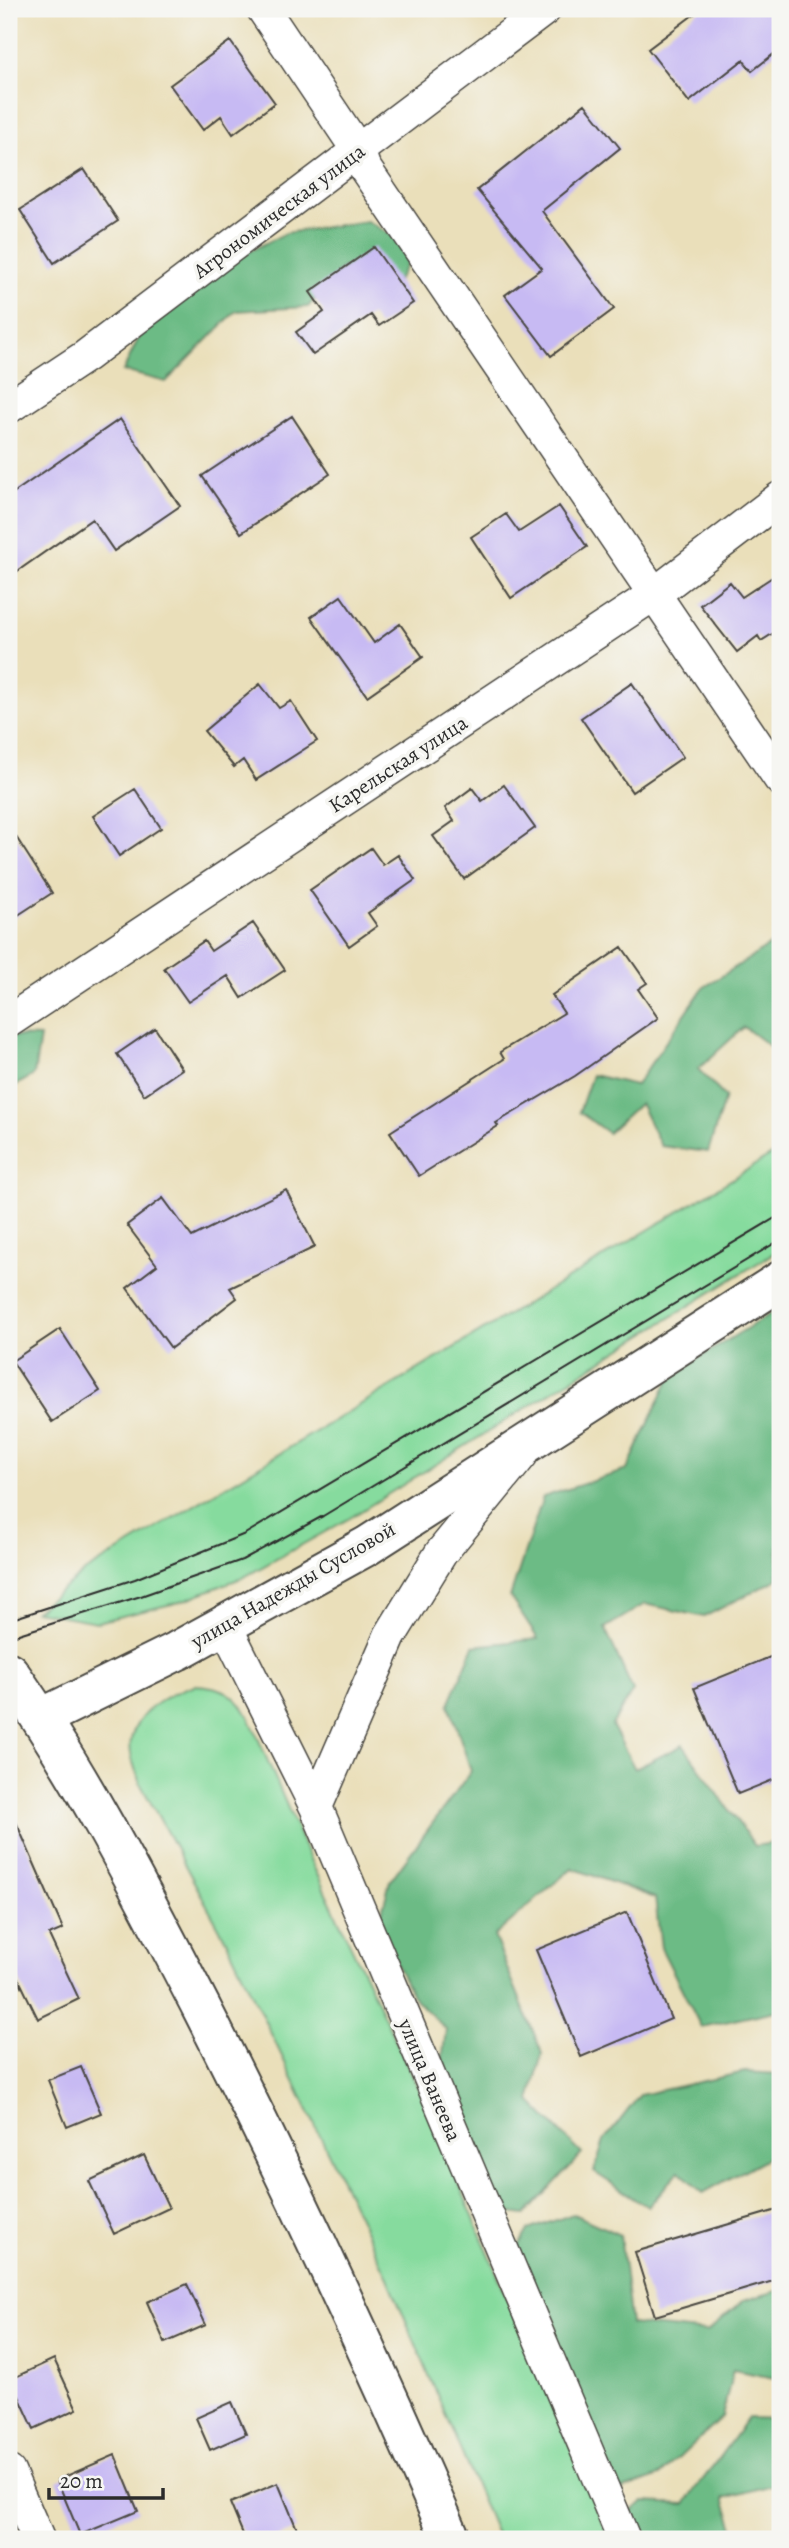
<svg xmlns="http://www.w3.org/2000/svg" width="789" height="2548" viewBox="0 0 789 2548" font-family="Alegreya,serif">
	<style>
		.green { fill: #86db9e; stroke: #588364; stroke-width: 2 }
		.forest { fill: #6cbb85; stroke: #4c7358; stroke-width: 2 }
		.building { fill: #c7baf3 }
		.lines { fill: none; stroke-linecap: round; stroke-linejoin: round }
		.minor-casing { stroke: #484640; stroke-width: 35 }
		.secondary-casing { stroke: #484640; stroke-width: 42 }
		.minor { stroke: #fff; stroke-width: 32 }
		.secondary { stroke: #fff; stroke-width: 38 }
		.tram { stroke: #2b2b2b; stroke-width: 2 }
		.labels { text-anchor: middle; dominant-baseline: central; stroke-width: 7; stroke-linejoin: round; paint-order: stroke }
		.street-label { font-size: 21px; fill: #2b2b2b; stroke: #f6f6f2 }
	</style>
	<rect width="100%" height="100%" fill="#f6f6f2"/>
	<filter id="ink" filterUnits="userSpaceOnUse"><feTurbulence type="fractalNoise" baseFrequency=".0143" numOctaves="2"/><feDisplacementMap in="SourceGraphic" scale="14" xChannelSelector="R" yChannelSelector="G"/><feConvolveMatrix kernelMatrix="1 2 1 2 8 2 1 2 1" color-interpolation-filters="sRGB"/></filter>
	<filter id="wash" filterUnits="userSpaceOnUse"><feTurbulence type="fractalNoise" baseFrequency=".00686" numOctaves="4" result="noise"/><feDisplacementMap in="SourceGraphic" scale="28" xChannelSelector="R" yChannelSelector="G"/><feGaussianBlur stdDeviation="1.57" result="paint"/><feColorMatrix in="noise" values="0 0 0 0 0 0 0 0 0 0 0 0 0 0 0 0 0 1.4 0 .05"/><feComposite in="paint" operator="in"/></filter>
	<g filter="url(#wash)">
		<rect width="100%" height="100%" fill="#eadfba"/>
		<path class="green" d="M 780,1150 L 780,1249 L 350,1518 L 244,1577 L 176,1603 L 97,1622 L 35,1611 L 86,1571 Z
			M 195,1685 C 222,1686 236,1693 249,1717 L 308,1855 L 420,2092 L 610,2539 L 498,2539 L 385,2271 L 227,1942 L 140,1783 C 136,1770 128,1754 131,1740 C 137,1710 169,1693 195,1685 Z"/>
		<path class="forest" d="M 367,221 L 416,249 L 390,293 L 343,267 L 308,307 L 236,311 L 166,382 L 123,371 L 158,297 L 286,233 Z
			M 778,940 L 780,1054 L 744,1027 L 698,1069 L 725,1097 L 708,1152 L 661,1146 L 640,1103 L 608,1133 L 579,1112 L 592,1075 L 636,1085 L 703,988 Z
			M 9,1036 L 40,1037 L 34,1075 L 9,1089 Z
			M 780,1308 L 778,1579 L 704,1617 L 645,1604 L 605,1628 L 633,1691 L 612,1725 L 635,1769 L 683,1745 L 755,1846 L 780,1842 L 780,2010 L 701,2027 L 661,1948 L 655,1898 L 572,1868 L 494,1936 L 542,2053 L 530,2101 L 582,2154 L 525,2215 L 478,2209 L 436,2110 L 446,2029 L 412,1996 L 378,1927 L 390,1881 L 471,1771 L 449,1704 L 474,1646 L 538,1639 L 510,1597 L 543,1497 L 627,1470 L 671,1375 Z
			M 745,2072 L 780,2074 L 780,2151 L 703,2193 L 679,2171 L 648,2207 L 594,2172 L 604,2141 L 640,2095 Z
			M 573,2214 L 620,2235 L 631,2324 L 707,2332 L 743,2301 L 780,2290 L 780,2379 L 733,2370 L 722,2417 L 660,2476 L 618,2491 L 511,2260 L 528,2230 Z
			M 748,2418 L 780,2419 L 780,2483 L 724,2498 L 738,2539 L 602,2539 L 600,2534 L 644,2502 L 685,2504 Z"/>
		<g id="blocks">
			<path class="building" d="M 701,9 L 780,9 L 780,49 L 752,71 L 743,60 L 689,102 L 648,49 Z
				M 230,41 L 275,103 L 233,134 L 221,116 L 203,130 L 170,85 Z
				M 585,104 L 620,148 L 542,211 L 614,309 L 551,356 L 505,295 L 542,268 L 477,190 Z
				M 84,169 L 118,221 L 54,263 L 20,210 Z
				M 374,247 L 413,303 L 379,326 L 371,315 L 313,355 L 296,332 L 324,312 L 310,292 Z
				M 292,416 L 330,474 L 241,533 L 202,476 Z
				M 120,419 L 180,506 L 114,551 L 92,519 L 9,577 L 9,496 Z
				M 559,506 L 587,547 L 511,598 L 471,537 L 506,514 L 519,532 Z
				M 780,572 L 780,629 L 761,641 L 758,636 L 737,652 L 700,605 L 730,582 L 742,597 Z
				M 341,596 L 374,643 L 400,624 L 423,657 L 367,696 L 311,617 Z
				M 632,683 L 683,757 L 632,792 L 581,718 Z
				M 260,684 L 279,708 L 291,701 L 317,741 L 256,780 L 243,760 L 234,767 L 204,731 Z
				M 504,785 L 535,828 L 464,879 L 433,836 L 454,821 L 445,808 L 472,788 L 482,801 Z
				M 135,789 L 161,828 L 119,856 L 93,816 Z
				M 9,826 L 52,893 L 9,921 Z
				M 371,848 L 383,865 L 398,855 L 415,880 L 368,913 L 377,926 L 349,946 L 310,890 Z
				M 253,923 L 285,970 L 242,998 L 228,976 L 188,1002 L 164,968 L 204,941 L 211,951 Z
				M 622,947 L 647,983 L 638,989 L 658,1018 L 575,1076 L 496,1123 L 498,1126 L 419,1176 L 390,1132 L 504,1059 L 500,1052 L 564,1013 L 552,995 Z
				M 155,1028 L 182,1069 L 144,1095 L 117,1054 Z
				M 286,1190 L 315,1247 L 230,1288 L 237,1298 L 171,1348 L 127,1288 L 157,1265 L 127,1225 L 163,1198 L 192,1237 Z
				M 60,1329 L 100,1391 L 52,1422 L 12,1361 Z
				M 780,1653 L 780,1777 L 738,1794 L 694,1688 Z
				M 9,1806 L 63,1929 L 49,1935 L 79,1999 L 38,2019 L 9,1959 Z
				M 627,1912 L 671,2019 L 581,2057 L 536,1950 Z
				M 81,2067 L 101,2113 L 67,2127 L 48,2080 Z
				M 144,2155 L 169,2208 L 114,2234 L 89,2181 Z
				M 780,2209 L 780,2279 L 655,2316 L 635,2252 Z
				M 187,2284 L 206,2325 L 165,2343 L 147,2302 Z
				M 54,2359 L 77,2409 L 34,2429 L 11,2379 Z
				M 232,2402 L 246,2434 L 210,2450 L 196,2418 Z
				M 115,2455 L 138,2511 L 80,2535 L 57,2480 Z
				M 278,2483 L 297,2529 L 273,2539 L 245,2539 L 230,2503 Z"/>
		</g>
	</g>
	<g filter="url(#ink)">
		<use href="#blocks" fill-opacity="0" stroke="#484640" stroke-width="2"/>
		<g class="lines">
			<g class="minor-casing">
				<path id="minor" d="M 263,9 L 359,152 L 364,167 L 780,779
					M 9,407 L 86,356 L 545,9
					M 9,1021 L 653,595 L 780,498
					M 225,1625 L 316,1807 L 624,2539
					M 316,1807 L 390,1636 L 441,1553 L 522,1454
					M 9,2472 L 38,2539"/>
			</g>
			<g class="secondary-casing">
				<path id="secondary" d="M 9,1672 C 83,1777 142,1893 201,2007 C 290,2182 373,2359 451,2539
					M 41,1718 L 177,1651 L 367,1546 L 780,1281"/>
			</g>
			<use href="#minor" class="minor"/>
			<use href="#secondary" class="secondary"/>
			<path class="tram" d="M 9,1620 L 135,1579 L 245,1534 L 780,1215
				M 9,1637 L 141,1596 L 242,1560 L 323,1516 L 780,1240"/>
		</g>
	</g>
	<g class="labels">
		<g class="street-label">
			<text transform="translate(279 211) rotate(-37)">Агрономическая улица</text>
			<text transform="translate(398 764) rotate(-33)">Карельская улица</text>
			<text transform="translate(293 1585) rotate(-30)">улица Надежды Сусловой</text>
			<text transform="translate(430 2080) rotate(67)">улица Ванеева</text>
		</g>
	</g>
	<rect width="789" height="2548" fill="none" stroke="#f6f6f2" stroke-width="35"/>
	<path d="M49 2488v10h114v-10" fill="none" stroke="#2b2b2b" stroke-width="3.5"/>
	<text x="60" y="2488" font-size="21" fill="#2b2b2b" stroke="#f6f6f2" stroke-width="5" paint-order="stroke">20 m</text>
</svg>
